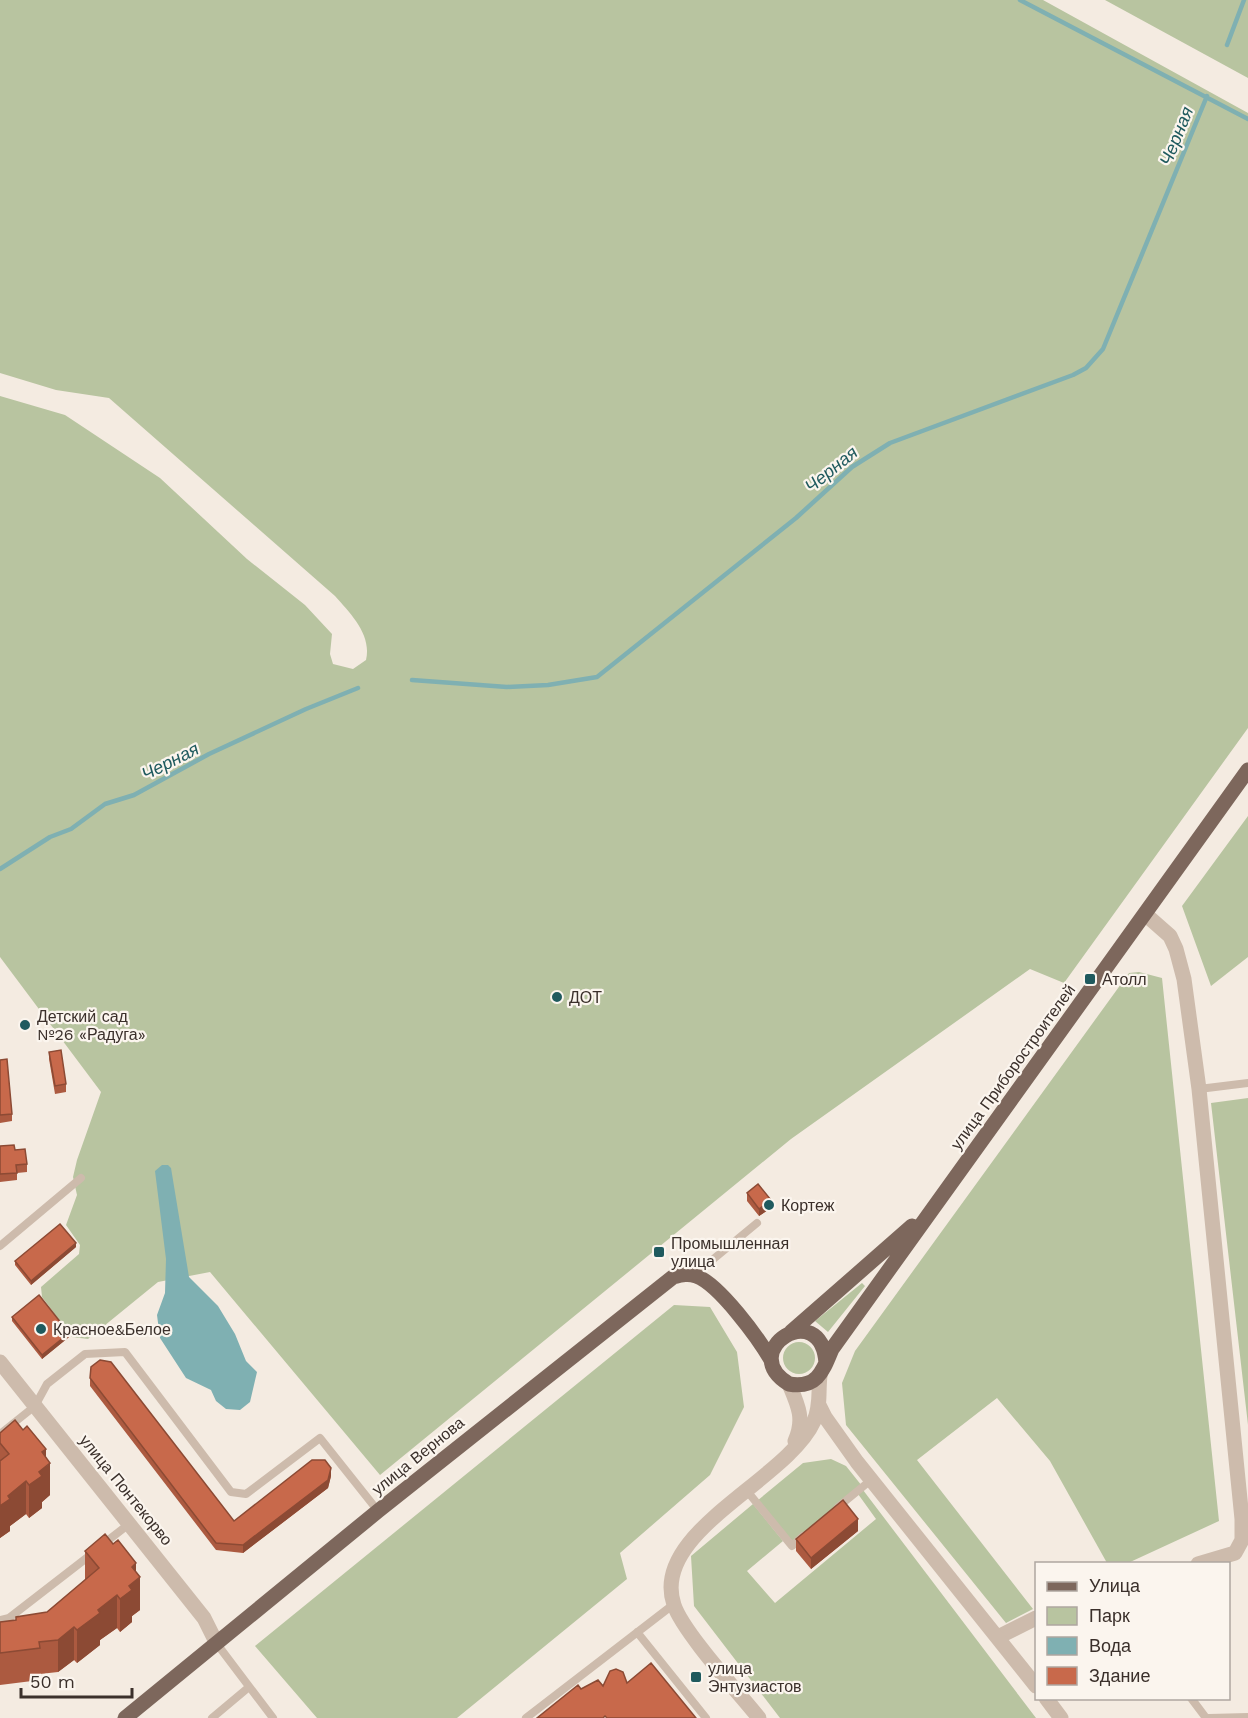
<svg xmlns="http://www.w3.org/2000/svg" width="1248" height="1718" viewBox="0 0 1248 1718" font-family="'Work Sans',sans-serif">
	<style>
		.green { fill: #b8c4a0 }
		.water { fill: #7fb0b2 }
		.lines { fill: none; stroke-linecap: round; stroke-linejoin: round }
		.stream { stroke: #7fb0b2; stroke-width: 4.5 }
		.service { stroke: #cdbbac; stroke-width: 8 }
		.minor { stroke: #cdbbac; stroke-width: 15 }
		.tertiary { stroke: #cdbbac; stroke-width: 15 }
		.primary { stroke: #7d675c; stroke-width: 15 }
		.wall { fill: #ac5a40 }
		.shaded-wall { fill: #8c4a34 }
		.building { fill: #c8694b; stroke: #8c4a34; stroke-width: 1.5 }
		.poi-dot { fill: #1f5a5e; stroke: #fbf5ee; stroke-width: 2 }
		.labels { text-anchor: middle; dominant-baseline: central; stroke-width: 4.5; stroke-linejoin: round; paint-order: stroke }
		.poi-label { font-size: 16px; fill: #3b302b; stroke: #fbf5ee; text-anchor: start }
		.street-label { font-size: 16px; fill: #3b302b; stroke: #fbf5ee }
		.water-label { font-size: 18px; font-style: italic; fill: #1f5a5e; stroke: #fbf5ee }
	</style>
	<rect width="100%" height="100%" fill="#f4ebe1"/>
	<path class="green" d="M 0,0 L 1043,0 L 1248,113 L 1248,728 L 1064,983 L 1030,969 L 791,1139 L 380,1475 L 210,1272 L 158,1282 L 88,1339 L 72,1337 L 42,1297 L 41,1287 L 79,1254 L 80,1245 L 66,1225 L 77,1195 L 73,1177 L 77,1160 L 101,1092 L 0,957 L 0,396 L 65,415 L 160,478 L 247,559 L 305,605 L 332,634 L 330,654 L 333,664 L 353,669 L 366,660 C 372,635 351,614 335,596 L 109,398 L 56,390 L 0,373 Z
		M 1105,0 L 1248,0 L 1248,78 Z
		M 1248,816 L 1248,957 L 1211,986 L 1182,906 Z
		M 1139,972 L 1162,978 L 1219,1521 L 1128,1563 L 1107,1563 L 1050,1461 L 997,1398 L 917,1460 L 1033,1609 L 1006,1623 L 846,1425 L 842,1383 L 855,1351 L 1129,973 Z
		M 1248,1098 L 1248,1425 L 1211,1103 Z
		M 862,1283 L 865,1286 L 828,1332 L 815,1321 Z
		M 674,1305 L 710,1307 L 737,1352 L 744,1407 L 710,1475 L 620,1553 L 627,1579 L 457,1718 L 317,1718 L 255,1646 Z
		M783 1358a16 16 0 1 1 32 0a16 16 0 1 1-32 0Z
		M 831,1459 L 846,1466 L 862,1486 L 792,1543 L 757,1501 L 803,1463 Z
		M 863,1490 L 1036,1718 L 780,1718 L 694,1606 L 691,1556 L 753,1504 L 783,1541 L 747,1571 L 775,1603 L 876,1519 L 858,1494 Z"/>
	<path class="water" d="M 162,1165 L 168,1165 L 171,1168 L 189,1277 L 218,1306 L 235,1334 L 246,1361 L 257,1372 L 250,1402 L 240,1410 L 226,1409 L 216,1401 L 211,1390 L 186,1378 L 160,1338 L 157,1315 L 165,1293 L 166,1259 L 155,1171 Z"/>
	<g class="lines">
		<path class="stream" d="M 1020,0 L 1248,119
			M 1227,45 L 1244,0
			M 412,680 L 507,687 L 548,685 L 597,677 L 796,518 L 852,467 L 890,443 L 1073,375 L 1086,368 L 1103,349 L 1207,96
			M 0,869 L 50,837 L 71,829 L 105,804 L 134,795 L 209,754 L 306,709 L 358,688"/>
		<path class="service" d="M 1199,1089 L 1248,1083
			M 0,1246 L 81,1178
			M 694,1275 L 757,1223
			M 0,1434 L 35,1406 L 47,1384 L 85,1354 L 125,1352 L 231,1492 L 246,1494 L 320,1438 L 378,1511
			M 747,1491 L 792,1546 L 803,1536
			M 838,1507 L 871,1480
			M 102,1545 L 129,1524
			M 0,1620 L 9,1618 L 93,1553
			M 637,1632 L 706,1718
			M 217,1644 L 273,1718
			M 1191,1698 L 1206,1718
			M 212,1718 L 249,1687
			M 526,1718 L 674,1604
			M 1209,1718 L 1248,1717"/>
		<path class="minor" d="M 1145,914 L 1170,936 L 1176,949 L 1184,979 L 1199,1089 L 1242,1519 L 1242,1540 L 1235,1553 L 1198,1564
			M 0,1362 L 204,1618 L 217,1644
			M 998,1637 L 1036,1618"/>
		<path class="tertiary" d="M 789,1384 C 798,1405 805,1419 795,1441
			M 819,1405 L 825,1417 L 857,1462 L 1036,1686
			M 1046,1698 L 1061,1718
			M 759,1718 C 739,1693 683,1632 674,1605 C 649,1532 787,1481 814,1421 C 821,1406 818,1391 820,1376"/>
		<path class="primary" d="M 791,1332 L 912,1226
			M 826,1363 C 821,1296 735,1351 789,1384 C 817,1389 823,1371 832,1349 L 1248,770
			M 125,1718 L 378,1511 L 673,1277 C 681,1275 688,1273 696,1276 C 719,1284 759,1339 771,1360"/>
	</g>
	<path class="wall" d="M 49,1052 L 66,1084 L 66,1092 L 55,1094 L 49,1059 Z
		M 0,1060 L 12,1114 L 12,1121 L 0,1123 Z
		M 0,1146 L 15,1150 L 27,1164 L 27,1172 L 17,1173 L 17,1180 L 0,1182 Z
		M 747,1193 L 771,1208 L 759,1216 L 747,1201 Z
		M 76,1247 L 31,1285 L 15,1265 L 15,1261 Z
		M 12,1317 L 69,1337 L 42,1359 L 12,1321 Z
		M 90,1378 L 234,1521 L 331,1476 L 328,1488 L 243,1553 L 216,1550 L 90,1386 Z
		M 0,1433 L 46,1458 L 50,1495 L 42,1502 L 42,1508 L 29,1518 L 26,1514 L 10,1526 L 10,1531 L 0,1538 Z
		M 858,1531 L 811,1569 L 796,1551 L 796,1539 Z
		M 85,1551 L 136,1572 L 140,1610 L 132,1616 L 132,1622 L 120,1632 L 117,1628 L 100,1640 L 100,1645 L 77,1663 L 74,1660 L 58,1672 L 40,1674 L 40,1680 L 0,1685 L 0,1622 L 16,1620 L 47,1612 L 85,1580 Z"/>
	<path class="shaded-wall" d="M 771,1200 L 771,1208 L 759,1216 L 759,1209 Z
		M 76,1243 L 76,1247 L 31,1285 L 31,1281 Z
		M 69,1333 L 69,1337 L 42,1359 L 42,1355 Z
		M 46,1449 L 46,1467 L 50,1463 L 50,1495 L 42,1502 L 42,1508 L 29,1518 L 29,1485 L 42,1452 Z
		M 331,1468 L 331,1476 L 328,1488 L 243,1553 L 243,1545 Z
		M 26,1481 L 26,1514 L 10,1526 L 10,1531 L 0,1538 L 0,1506 L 8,1496 Z
		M 858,1519 L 858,1531 L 811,1569 L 811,1558 Z
		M 136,1563 L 136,1580 L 140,1577 L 140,1610 L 132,1616 L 132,1622 L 120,1632 L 120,1599 L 129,1586 L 132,1567 Z
		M 117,1595 L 117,1628 L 100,1640 L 100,1645 L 77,1663 L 77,1630 L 98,1610 Z
		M 74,1627 L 74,1660 L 58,1672 L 58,1640 Z"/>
	<path class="building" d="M 61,1050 L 66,1084 L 55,1086 L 49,1052 Z
		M 7,1059 L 12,1114 L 0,1115 L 0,1060 Z
		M 14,1145 L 15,1150 L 25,1149 L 27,1164 L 16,1165 L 17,1173 L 0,1174 L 0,1146 Z
		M 758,1184 L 771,1200 L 759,1209 L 747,1193 Z
		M 60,1224 L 76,1243 L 31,1281 L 15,1261 Z
		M 39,1295 L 69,1333 L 42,1355 L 12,1317 Z
		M 100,1360 L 111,1362 L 234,1521 L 312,1460 L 325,1460 L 331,1468 L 328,1480 L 243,1545 L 216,1543 L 90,1378 L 91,1367 Z
		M 15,1420 L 23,1430 L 27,1426 L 46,1449 L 42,1452 L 50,1463 L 39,1472 L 42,1476 L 29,1485 L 26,1481 L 8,1496 L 10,1499 L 0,1506 L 0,1461 L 9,1454 L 0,1443 L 0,1433 Z
		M 843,1500 L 858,1519 L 811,1558 L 796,1539 Z
		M 105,1534 L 113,1544 L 118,1540 L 136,1563 L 132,1567 L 140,1577 L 129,1586 L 132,1590 L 120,1599 L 117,1595 L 98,1610 L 100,1613 L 77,1630 L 74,1627 L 58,1640 L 39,1642 L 40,1648 L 0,1653 L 0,1622 L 16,1620 L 16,1617 L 47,1612 L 99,1568 L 85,1551 Z
		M 651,1663 L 696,1718 L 607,1718 L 605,1716 L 603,1718 L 537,1718 L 578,1685 L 581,1689 L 598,1680 L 603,1686 L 610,1671 L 616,1669 L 623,1672 L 627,1683 Z"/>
	<g class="poi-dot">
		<rect x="1084" y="973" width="12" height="12" rx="3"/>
		<circle cx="557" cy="997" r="6"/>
		<circle cx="25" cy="1025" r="6"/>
		<circle cx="769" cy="1205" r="6"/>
		<rect x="653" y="1246" width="12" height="12" rx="3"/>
		<circle cx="41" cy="1329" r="6"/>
		<rect x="690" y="1671" width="12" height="12" rx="3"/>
	</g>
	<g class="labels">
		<g class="poi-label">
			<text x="1102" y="979">Атолл</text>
			<text x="569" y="997">ДОТ</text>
			<text x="37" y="1016">Детский сад<tspan x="37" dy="18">№26 «Радуга»</tspan></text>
			<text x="781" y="1205">Кортеж</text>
			<text x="671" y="1243">Промышленная<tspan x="671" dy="18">улица</tspan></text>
			<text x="53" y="1329">Красное&amp;Белое</text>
			<text x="708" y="1668">улица<tspan x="708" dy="18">Энтузиастов</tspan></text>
		</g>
		<g class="street-label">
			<text transform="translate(1013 1067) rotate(-54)">улица Приборостроителей</text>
			<text transform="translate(418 1456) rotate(-39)">улица Вернова</text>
			<text transform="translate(126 1490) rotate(51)">улица Понтекорво</text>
		</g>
		<g class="water-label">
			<text transform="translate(1176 136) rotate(-68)">Черная</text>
			<text transform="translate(831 469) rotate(-39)">Черная</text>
			<text transform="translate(170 761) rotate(-27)">Черная</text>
		</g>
	</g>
	<rect x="1035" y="1562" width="195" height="138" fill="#fbf5ee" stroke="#aea6a0" stroke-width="1.5"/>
	<rect x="1047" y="1582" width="30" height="9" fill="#7d675c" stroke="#aea6a0" stroke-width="1.5"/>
	<text x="1089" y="1592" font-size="18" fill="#3b302b">Улица</text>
	<rect x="1047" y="1607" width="30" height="18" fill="#b8c4a0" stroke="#aea6a0" stroke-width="1.5"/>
	<text x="1089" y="1622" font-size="18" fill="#3b302b">Парк</text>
	<rect x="1047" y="1637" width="30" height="18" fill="#7fb0b2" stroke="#aea6a0" stroke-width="1.5"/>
	<text x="1089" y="1652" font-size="18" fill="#3b302b">Вода</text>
	<rect x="1047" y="1667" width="30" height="18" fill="#c8694b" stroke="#aea6a0" stroke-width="1.5"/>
	<text x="1089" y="1682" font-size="18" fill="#3b302b">Здание</text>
	<path d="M21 1688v9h111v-9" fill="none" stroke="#3b302b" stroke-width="3"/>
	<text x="30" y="1688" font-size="18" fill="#3b302b" stroke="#fbf5ee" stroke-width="4.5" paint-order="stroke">50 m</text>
</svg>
